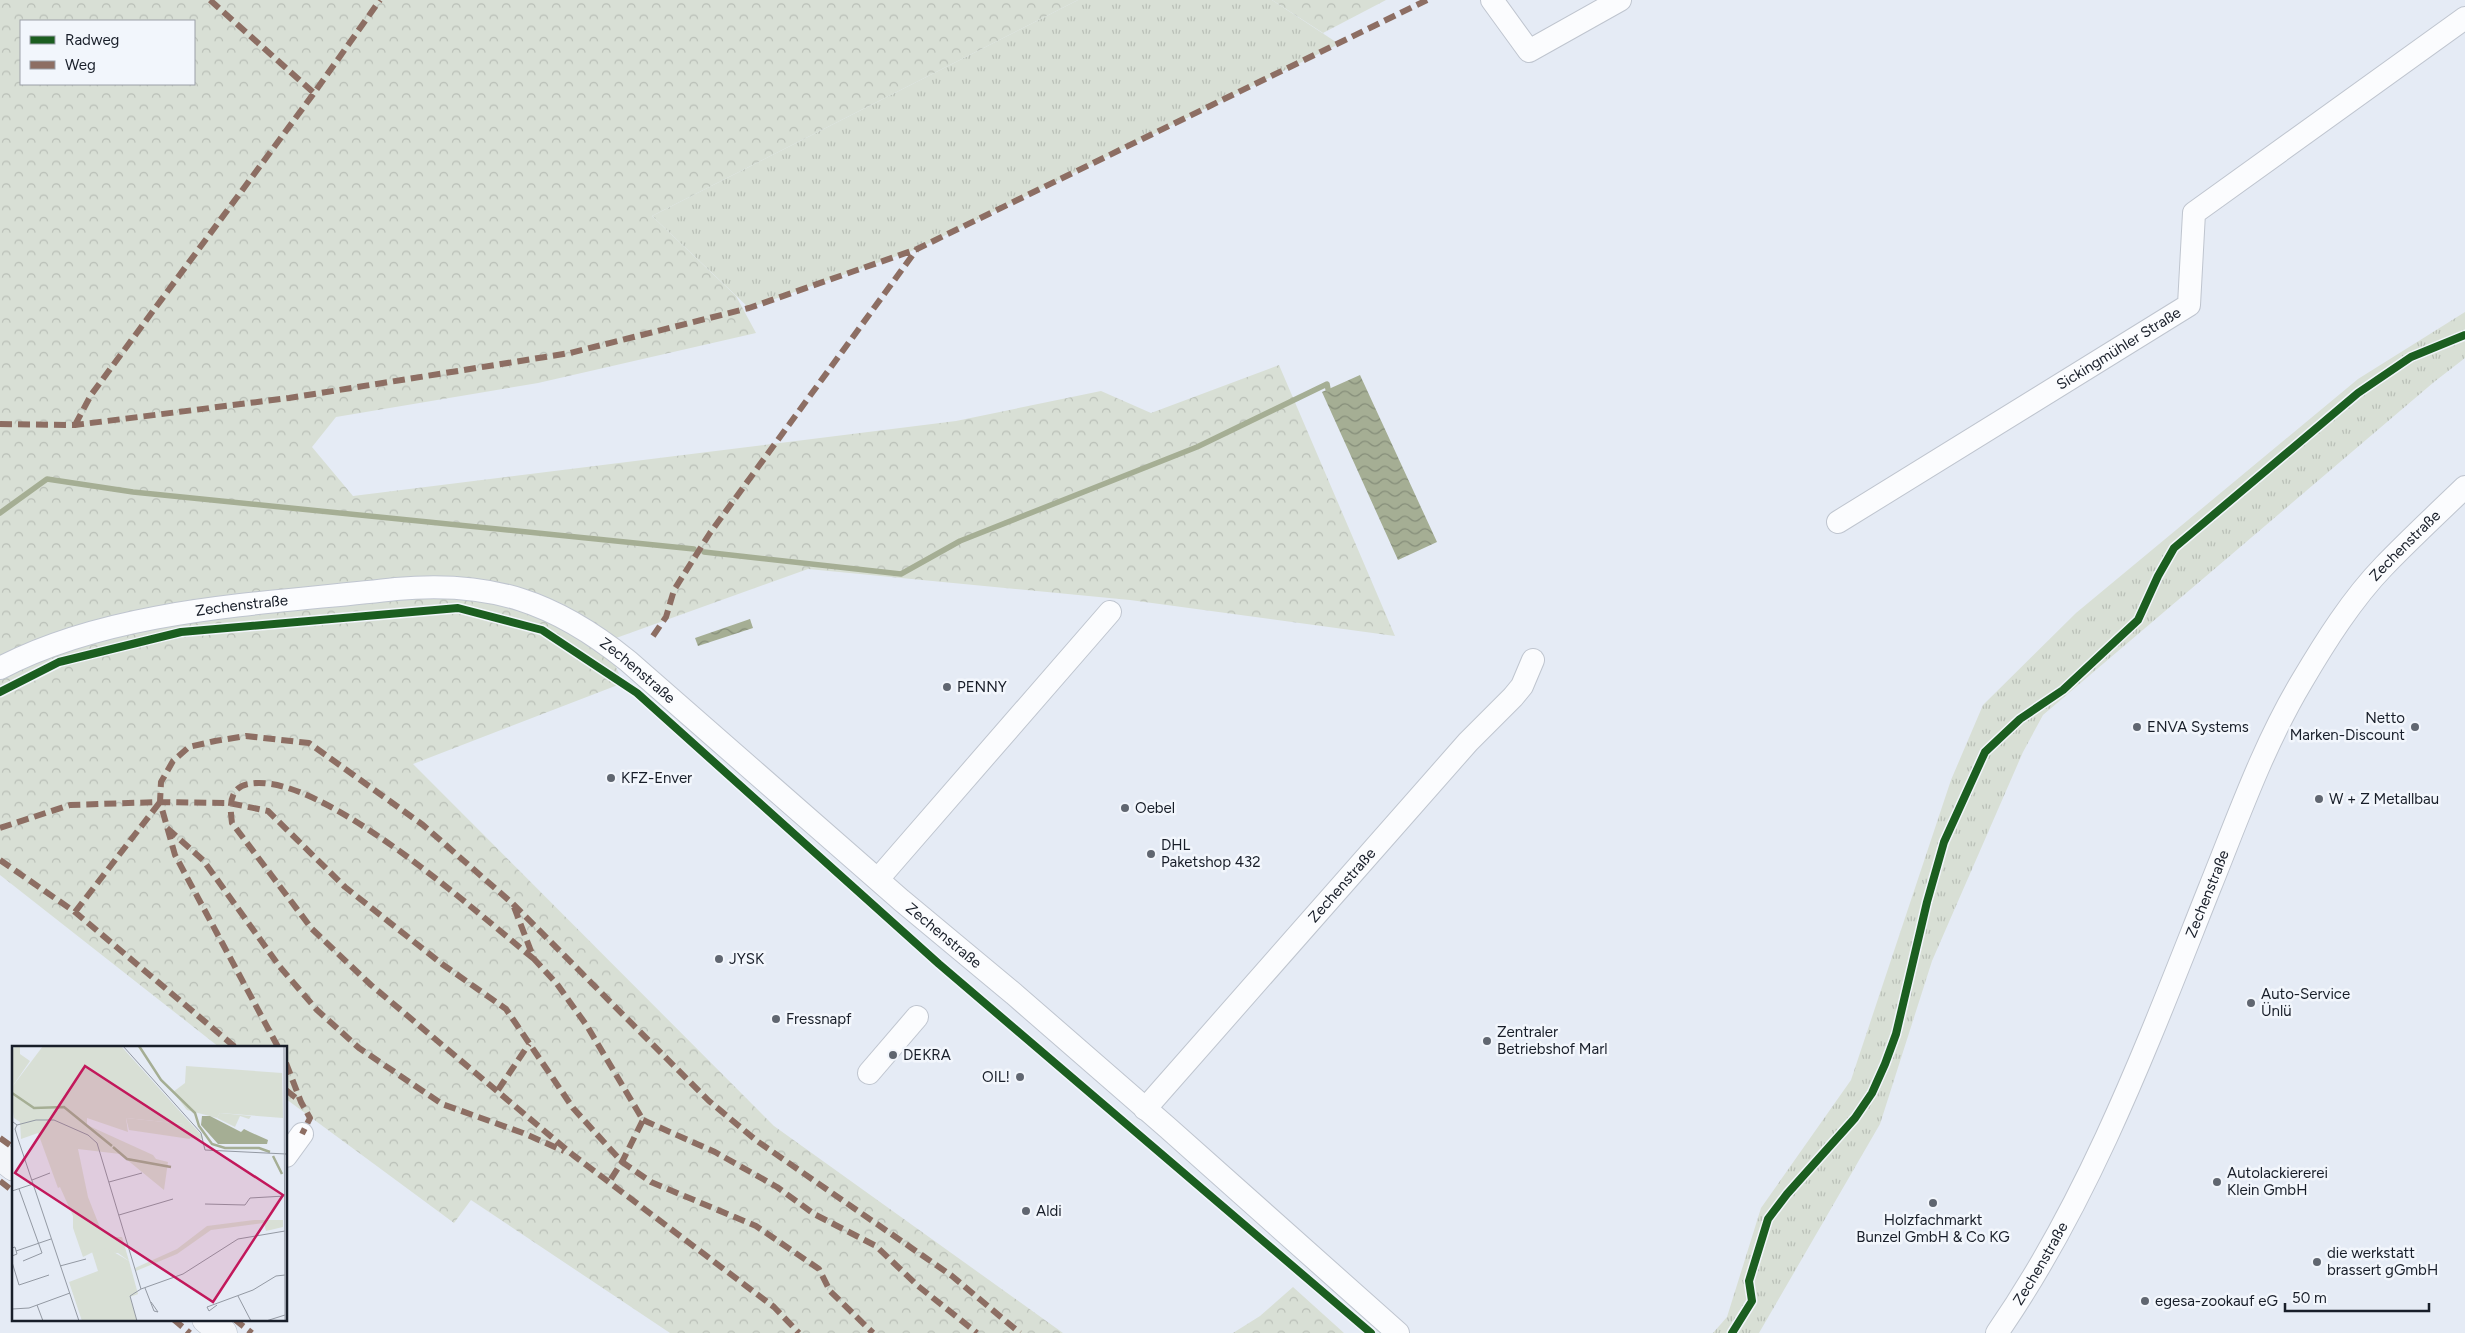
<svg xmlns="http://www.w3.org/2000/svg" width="2465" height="1333" viewBox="0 0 2465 1333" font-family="Figtree,sans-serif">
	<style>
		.grass { fill: url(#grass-tufts) }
		.forest { fill: url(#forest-crowns); fill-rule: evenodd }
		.water { fill: url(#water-waves) }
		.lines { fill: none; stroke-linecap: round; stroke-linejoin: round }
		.stream { stroke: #a5ae94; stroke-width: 5.5 }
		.minor-casing { stroke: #bfc5cf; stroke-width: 24 }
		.major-casing { stroke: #b9bfc9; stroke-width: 29 }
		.minor { stroke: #fbfcfe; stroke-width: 22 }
		.major { stroke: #f3f5f9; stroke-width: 28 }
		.quiet { stroke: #8d6e63; stroke-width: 6; stroke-dasharray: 12 6; stroke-linecap: butt }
		.cycleway-casing { stroke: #f2f6fc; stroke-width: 11 }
		.cycleway { stroke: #1b5e20; stroke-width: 8 }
		.poi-dot { fill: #606670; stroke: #f2f6fc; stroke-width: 2 }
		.labels { text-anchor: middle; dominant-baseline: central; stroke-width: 5; stroke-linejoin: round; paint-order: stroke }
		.street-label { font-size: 15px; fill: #181e29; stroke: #f2f6fc }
		.poi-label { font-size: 15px; fill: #181e29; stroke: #f2f6fc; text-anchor: start }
		.inset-river { fill: none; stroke: #a5ae94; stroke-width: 2.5 }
		.inset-road { fill: none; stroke: #9399a3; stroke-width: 1 }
		.view { fill: #c2185b; fill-opacity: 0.15; stroke: #c2185b; stroke-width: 2.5 }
		.inset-edge { fill: none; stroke: #181e29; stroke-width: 2.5 }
	</style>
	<defs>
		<pattern id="grass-tufts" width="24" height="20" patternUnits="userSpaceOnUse" patternTransform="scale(1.25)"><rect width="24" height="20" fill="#d8dfd5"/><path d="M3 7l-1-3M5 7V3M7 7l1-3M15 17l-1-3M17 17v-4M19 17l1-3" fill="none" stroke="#b9bfb7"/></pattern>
		<pattern id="forest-crowns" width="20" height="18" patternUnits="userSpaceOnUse" patternTransform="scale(1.25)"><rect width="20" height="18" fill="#d8dfd5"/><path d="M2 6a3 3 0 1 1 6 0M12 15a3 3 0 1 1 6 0" fill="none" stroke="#b9bfb7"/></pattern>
		<pattern id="water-waves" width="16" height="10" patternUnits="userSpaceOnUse" patternTransform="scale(1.25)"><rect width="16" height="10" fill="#a5ae94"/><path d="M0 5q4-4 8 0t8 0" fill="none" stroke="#858d79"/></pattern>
	</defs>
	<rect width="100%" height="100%" fill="#e5ebf5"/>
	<path class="grass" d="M 1078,0 L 1272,0 L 1339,44 L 917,249 L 749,308 L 652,216 Z
		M 2465,312 L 2465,358 L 2434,382 L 2043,715 L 2023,752 L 1932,961 L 1880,1124 L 1759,1333 L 1713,1333 L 1727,1317 L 1761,1208 L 1851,1080 L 1951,780 L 1983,705 L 2076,613 L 2358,379 Z"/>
	<path class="forest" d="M 0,0 L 1078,0 L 652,216 L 736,296 L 756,333 L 538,383 L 336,417 L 312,447 L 353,496 L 956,421 L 1101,391 L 1151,413 L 1279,365 L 1395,636 L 1130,600 L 808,569 L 605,642 L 623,683 L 413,764 L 774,1126 L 1063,1333 L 670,1333 L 471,1200 L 454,1223 L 286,1099 L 286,1047 L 219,1047 L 0,875 ZM 21,21 L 194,21 L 194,84 L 21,84 Z
		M 1272,0 L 1386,0 L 1323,33 Z
		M 1293,1287 L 1344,1333 L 1233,1333 L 1260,1316 Z"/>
	<path class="water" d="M 1360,375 L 1437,542 L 1398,560 L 1322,392 Z
		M 750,619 L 753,628 L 698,646 L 695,638 Z"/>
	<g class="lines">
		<path class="stream" d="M 0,513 L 47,479 L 133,492 L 694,549
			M 704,552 L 901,574 L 960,541 L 1197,447 L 1327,384 L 1328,389"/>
		<g class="minor-casing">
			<g id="minor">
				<path d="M 1492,0 L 1529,51 L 1620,0"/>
				<path id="s1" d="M 1838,522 L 2189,305 L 2194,213 L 2465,18"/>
				<path id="s2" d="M 0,668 C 117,607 268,604 396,589 C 491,580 555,602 628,661 L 901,900 L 1014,994 L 1168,1128 L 1398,1333"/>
				<path d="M 878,879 L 1110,612"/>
				<path d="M 869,1073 L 917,1017"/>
				<path id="s3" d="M 1145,1109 L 1468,742 L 1513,697 L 1522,686 L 1533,660"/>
				<path d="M 286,1156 L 302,1134"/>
				<path id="s4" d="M 1997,1333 C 2091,1197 2149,1040 2210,887 C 2238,818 2263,746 2302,681 C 2325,642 2352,599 2384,566 C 2410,539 2438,513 2465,487"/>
			</g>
		</g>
		<g class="major-casing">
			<path id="major" d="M 0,1156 L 14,1167
				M 206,1319 L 223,1333"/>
		</g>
		<use href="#minor" class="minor"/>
		<use href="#major" class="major"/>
		<path class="quiet" d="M 210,0 L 314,93
			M 0,424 L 75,425 L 289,398 L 570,353 L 749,308 L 917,249 L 1427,0
			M 75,425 L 91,395 L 314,93 L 380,0
			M 653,636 L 666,617 L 674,590 L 710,533 L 917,249
			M 0,828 L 70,805 L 160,802 L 229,803 L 268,811 L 345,887 L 442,964 L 506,1009 L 573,1108 L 622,1162 L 651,1182 L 756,1226 L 819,1269 L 830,1291 L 873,1333
			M 167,828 L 203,860 L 280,967 L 317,1010 L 359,1048 L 442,1104 L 523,1133 L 564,1151
			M 0,860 L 75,912 L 235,1047
			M 514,907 L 534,959 L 557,984 L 587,1026 L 643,1120 L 622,1162 L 609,1182
			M 75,912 L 160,802
			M 534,959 C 478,914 319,769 248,784 C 228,788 230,808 232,823 L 312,929 L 371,985 L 573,1155 L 774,1307 L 799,1333
			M 278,1047 L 175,855 L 160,802 L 161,782 L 173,761 L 189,747 L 215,741 L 246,736 L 309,743 L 423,825 L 512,903 L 709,1101 L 757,1141 L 952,1276 L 1020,1333
			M 286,1063 L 301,1102 L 310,1118 L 302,1134
			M 286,1090 L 301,1102
			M 498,1090 L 529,1044
			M 643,1120 L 715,1152 L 777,1187 L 814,1214 L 876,1246 L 918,1286 L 977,1333
			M 0,1138 L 14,1148
			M 0,1181 L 14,1192
			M 173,1319 L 190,1333
			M 234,1319 L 252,1333"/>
		<g class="cycleway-casing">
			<path id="cycleway" d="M 0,692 L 59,662 L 181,632 L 458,608 L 542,630 L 637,693 L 939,964 L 1371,1333
				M 1732,1333 L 1752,1301 L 1749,1281 L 1768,1219 L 1787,1194 L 1855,1118 L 1872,1093 L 1885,1064 L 1896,1034 L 1927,902 L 1944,842 L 1985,752 L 2020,719 L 2063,690 L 2138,620 L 2158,576 L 2174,548 L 2358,393 L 2411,357 L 2465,335"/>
		</g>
		<use href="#cycleway" class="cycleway"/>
	</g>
	<g class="poi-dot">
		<circle cx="947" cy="687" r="5"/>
		<circle cx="2137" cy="727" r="5"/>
		<circle cx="2415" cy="727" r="5"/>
		<circle cx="611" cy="778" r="5"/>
		<circle cx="2319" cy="799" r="5"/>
		<circle cx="1125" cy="808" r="5"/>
		<circle cx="1151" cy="854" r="5"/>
		<circle cx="719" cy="959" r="5"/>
		<circle cx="2251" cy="1003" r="5"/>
		<circle cx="776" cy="1019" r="5"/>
		<circle cx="1487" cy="1041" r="5"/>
		<circle cx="893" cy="1055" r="5"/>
		<circle cx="1020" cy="1077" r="5"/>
		<circle cx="2217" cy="1182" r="5"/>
		<circle cx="1933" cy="1203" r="5"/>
		<circle cx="1026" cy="1211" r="5"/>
		<circle cx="2317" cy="1262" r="5"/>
		<circle cx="2145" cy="1301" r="5"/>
	</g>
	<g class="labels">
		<g class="street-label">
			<text stroke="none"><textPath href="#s1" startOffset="330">Sickingmühler Straße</textPath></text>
			<text stroke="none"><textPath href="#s4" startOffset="892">Zechenstraße</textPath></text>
			<text stroke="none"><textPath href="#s2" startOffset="251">Zechenstraße</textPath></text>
			<text stroke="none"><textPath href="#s2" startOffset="670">Zechenstraße</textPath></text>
			<text stroke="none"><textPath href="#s3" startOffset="298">Zechenstraße</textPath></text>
			<text stroke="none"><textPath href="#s4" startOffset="488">Zechenstraße</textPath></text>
			<text stroke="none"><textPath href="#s2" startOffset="1075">Zechenstraße</textPath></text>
			<text stroke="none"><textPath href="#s4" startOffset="82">Zechenstraße</textPath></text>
		</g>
		<g class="poi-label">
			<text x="957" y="687">PENNY</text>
			<text x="2405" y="718" text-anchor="end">Netto<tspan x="2405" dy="17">Marken-Discount</tspan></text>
			<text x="2147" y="727">ENVA Systems</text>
			<text x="621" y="778">KFZ-Enver</text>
			<text x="2329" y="799">W + Z Metallbau</text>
			<text x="1135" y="808">Oebel</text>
			<text x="1161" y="845">DHL<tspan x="1161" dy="17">Paketshop 432</tspan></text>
			<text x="729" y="959">JYSK</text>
			<text x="2261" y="994">Auto-Service<tspan x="2261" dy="17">Ünlü</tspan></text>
			<text x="786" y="1019">Fressnapf</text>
			<text x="1497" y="1032">Zentraler<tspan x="1497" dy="17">Betriebshof Marl</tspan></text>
			<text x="903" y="1055">DEKRA</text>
			<text x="1010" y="1077" text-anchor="end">OIL!</text>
			<text x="2227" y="1173">Autolackiererei<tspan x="2227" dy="17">Klein GmbH</tspan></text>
			<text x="1036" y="1211">Aldi</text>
			<text x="1933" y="1220" text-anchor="middle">Holzfachmarkt<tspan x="1933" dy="17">Bunzel GmbH &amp; Co KG</tspan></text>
			<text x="2327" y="1253">die werkstatt<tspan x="2327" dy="17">brassert gGmbH</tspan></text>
			<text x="2155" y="1301">egesa-zookauf eG</text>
		</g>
	</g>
	<g transform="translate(12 1046)">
		<rect width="275" height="275" fill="#e5ebf5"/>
		<path d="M 3,0 L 8,0 L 8,8 L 18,15 L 0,41 L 0,6 ZM 208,67 L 239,70 L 237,73 L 228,70 L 223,81 L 205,72 ZM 114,72 L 171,78 L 178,93 L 117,84 ZM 242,174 L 271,174 L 271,181 L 254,185 L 252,177 L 199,184 L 165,208 L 124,225 L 123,222 L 165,203 L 195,180 Z" fill="#d8dfd5"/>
		<path d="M 31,0 L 109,0 L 191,91 L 191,93 L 177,92 L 171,78 L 114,72 L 116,86 L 75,72 L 75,79 L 141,109 L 144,113 L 156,116 L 152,144 L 108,108 L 66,103 L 76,151 L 89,184 L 101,191 L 110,191 L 117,215 L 106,207 L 81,206 L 71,211 L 61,182 L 61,170 L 48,141 L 46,142 L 26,87 L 9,93 L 8,76 L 2,72 L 0,60 L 0,41 ZM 174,20 L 270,27 L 271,72 L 208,67 L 205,72 L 175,64 L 161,46 L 173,37 Z" fill="#d8dfd5"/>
		<path d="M 95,202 L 117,215 L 126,248 L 118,251 L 125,275 L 70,275 L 57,236 L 86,225 L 80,206 Z" fill="#d8dfd5"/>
		<path d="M 190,70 L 198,70 L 229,86 L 232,83 L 238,86 L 256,94 L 255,98 L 206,98 L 189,79 Z" fill="#a5ae94"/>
		<path class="inset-river" d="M 127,0 L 149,34 L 183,67 L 187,80 L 200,98 L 213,102 L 247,102 L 258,106M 0,47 L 22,62 L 52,61 L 100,100M 101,101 L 115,113 L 159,121M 261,110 L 270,128"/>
		<path class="inset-road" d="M 111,0 L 189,87 L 193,104 L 274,108M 272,0 L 273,275M 1,76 L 5,79 L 3,83 L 6,93 L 67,275M 5,79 L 24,74 L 42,74 L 76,89 L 85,97 L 129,243 L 171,228 L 226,193 L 273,185M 20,134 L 38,127M 97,136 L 130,127M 7,143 L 30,207 L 11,215M 0,145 L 21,138M 193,158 L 233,159 L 238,152 L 273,150M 107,169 L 161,153M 0,202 L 3,201 L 5,208 L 0,210M 4,205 L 39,193M 0,216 L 7,239 L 37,229M 48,220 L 74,213M 133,242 L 142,265 L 146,266 L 139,256M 226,250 L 239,275M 25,259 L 31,275M 205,259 L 197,265 L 195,261 L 241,244 L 264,230 L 273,229M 0,263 L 17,262 L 58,247M 125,275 L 118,250 L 129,243M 254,275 L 273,269"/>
		<path class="view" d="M 73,20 L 271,149 L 201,256 L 3,127 Z"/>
		<rect width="275" height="275" class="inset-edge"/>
	</g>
	<rect x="20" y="20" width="175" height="65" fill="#f2f6fc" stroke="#9ba0a8"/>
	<rect x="30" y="36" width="25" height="8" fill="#1b5e20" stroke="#9ba0a8"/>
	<text x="65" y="45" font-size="15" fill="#181e29">Radweg</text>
	<rect x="30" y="61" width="25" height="8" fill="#8d6e63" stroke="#9ba0a8"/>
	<text x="65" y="70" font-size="15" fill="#181e29">Weg</text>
	<path d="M2285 1303v8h144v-8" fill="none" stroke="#181e29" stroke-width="2.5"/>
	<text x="2292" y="1303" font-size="15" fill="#181e29" stroke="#f2f6fc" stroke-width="4" paint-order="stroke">50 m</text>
</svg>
